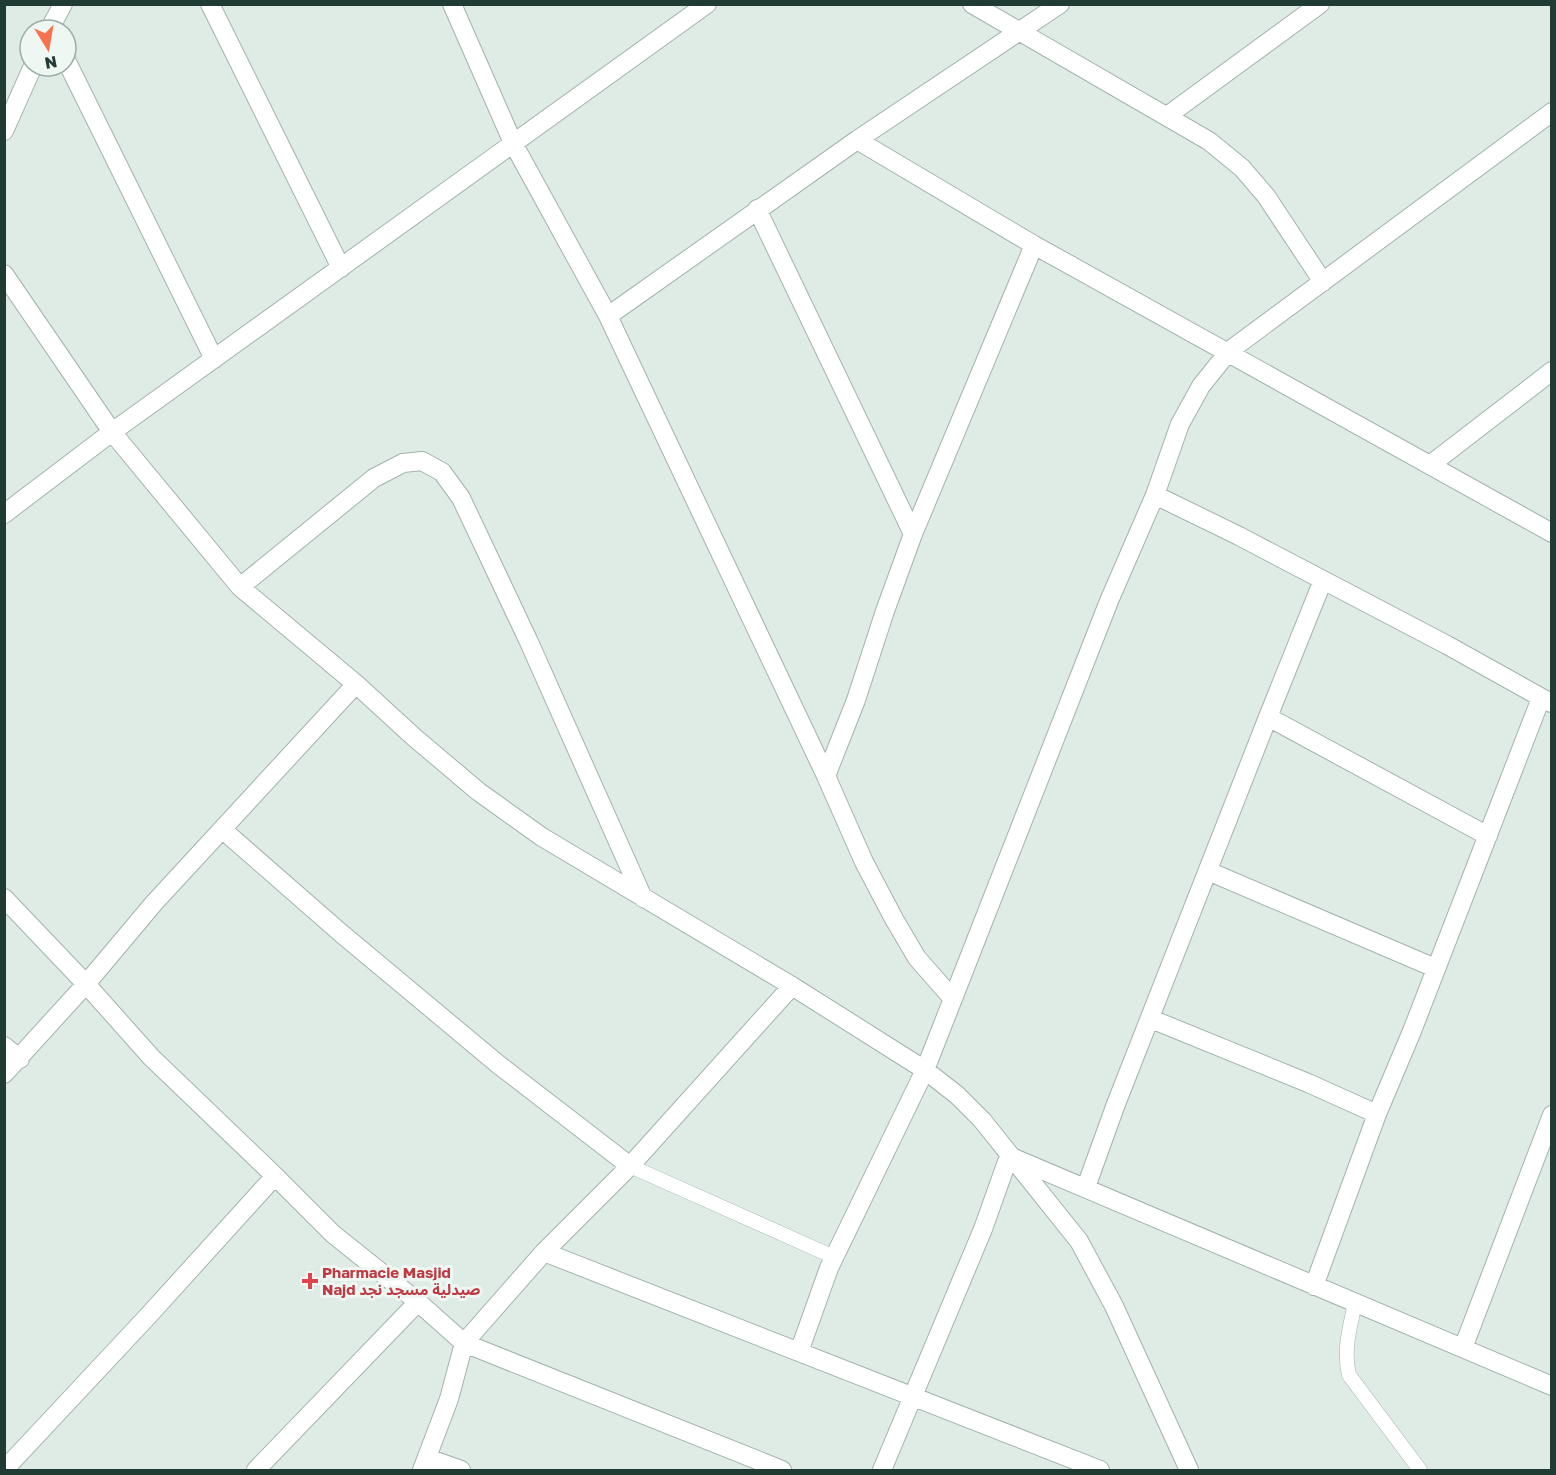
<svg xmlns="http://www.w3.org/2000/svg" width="1556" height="1475" viewBox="0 0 1556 1475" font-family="'Golos Text','Noto Sans Arabic',sans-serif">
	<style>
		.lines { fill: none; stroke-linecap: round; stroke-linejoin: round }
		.lane-casing { stroke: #a2b3ac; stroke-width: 15 }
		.street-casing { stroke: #a2b3ac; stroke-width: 20 }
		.lane { stroke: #fff; stroke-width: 14 }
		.street { stroke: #fff; stroke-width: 18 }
		.health-dot { fill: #e0444e; stroke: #eff7f3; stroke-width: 2 }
		.labels { text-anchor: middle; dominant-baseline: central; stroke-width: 6; stroke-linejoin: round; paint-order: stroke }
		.health-label { font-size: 15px; font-weight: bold; fill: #be3a42; stroke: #eff7f3; text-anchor: start }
	</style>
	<rect width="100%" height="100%" fill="#dfebe5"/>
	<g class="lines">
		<g class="lane-casing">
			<path id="lane" d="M 630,1166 L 834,1257
				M 1355,1303 C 1350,1327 1343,1350 1349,1375 L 1420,1470"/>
		</g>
		<g class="street-casing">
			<path id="street" d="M 210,4 L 341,268
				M 452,4 L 513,143 L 608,316 L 826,776 L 864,862 L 894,919 L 917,958 L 953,999
				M 972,4 L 1209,141 L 1242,168 L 1266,196 L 1323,282
				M 49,30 L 63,4
				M 66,60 L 214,359
				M 1167,116 L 1320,4
				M 4,131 L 33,66
				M 857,140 L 1034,245 L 1552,533
				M 757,209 L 913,534
				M 4,274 L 112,432 L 240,587 L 356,684 L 415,738 L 479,792 L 542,837 L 792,986 L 925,1070 L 957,1095 L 982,1120 L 1079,1241 L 1114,1306 L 1189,1470
				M 608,316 L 857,140 L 1060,4
				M 1430,465 L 1552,371
				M 1155,495 L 1239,536 L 1447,645 L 1551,703
				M 4,514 L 112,432 L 707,4
				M 240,587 L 374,478 L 403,463 L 422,461 L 442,472 L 461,498 L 529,642 L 643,898
				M 1268,717 L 1488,836
				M 826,776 L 856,700 L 885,611 L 913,534 L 1034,245
				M 223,830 L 342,934 L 499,1065 L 630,1166
				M 1208,871 L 1435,968
				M 4,898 L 86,984 L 151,1057 L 275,1176 L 333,1234 L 418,1302 L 464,1343 L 782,1470
				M 1151,1019 L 1308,1083 L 1377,1114
				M 4,1046 L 20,1059
				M 4,1074 L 86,984 L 154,903 L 356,684
				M 1086,1187 L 1116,1104 L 1268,717 L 1323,580
				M 544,1252 L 1100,1470
				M 1314,1286 L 1377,1114 L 1412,1031 L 1541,698
				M 1463,1348 L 1552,1115
				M 799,1352 L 829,1268 L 925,1070 L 1109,601 L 1155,495 L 1180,424 L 1201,386 L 1229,351 L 1552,112
				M 427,1458 L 461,1470
				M 4,1470 L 148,1316 L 275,1176
				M 256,1470 L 418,1302
				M 422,1470 L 449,1399 L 464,1343 L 544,1252 L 630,1166 L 792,986
				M 882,1470 L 983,1229 L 1009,1156 L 1552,1386"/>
		</g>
		<use href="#lane" class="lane"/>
		<use href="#street" class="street"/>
	</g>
	<path class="health-dot" d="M307 1272h6v6h6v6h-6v6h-6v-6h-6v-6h6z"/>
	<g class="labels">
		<g class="health-label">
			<text x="322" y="1272">Pharmacie Masjid<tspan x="322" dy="17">Najd صيدلية مسجد نجد</tspan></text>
		</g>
	</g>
	<rect width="1556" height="1475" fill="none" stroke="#1f3b33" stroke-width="12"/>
	<g transform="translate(48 48) rotate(169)"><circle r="28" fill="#eff7f3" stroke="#9caca6" stroke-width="1.5"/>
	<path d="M0-4.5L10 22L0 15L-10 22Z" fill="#f77350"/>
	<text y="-9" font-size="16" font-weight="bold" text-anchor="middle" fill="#1f3b33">N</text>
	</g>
</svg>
